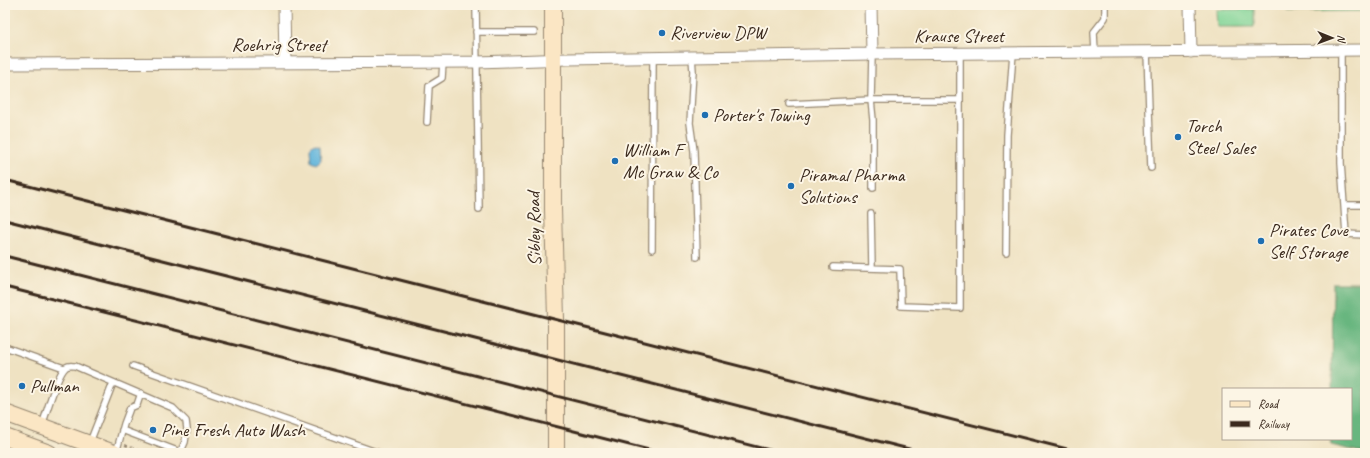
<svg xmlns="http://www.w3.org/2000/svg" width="1370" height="458" viewBox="0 0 1370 458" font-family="Caveat,sans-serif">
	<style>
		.green { fill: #80d496; stroke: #5e7f5a }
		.forest { fill: #68b67f; stroke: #52704e }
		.water { fill: #5fb4db; stroke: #4d6f7c }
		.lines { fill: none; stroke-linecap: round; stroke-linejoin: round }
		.service-casing { stroke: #958670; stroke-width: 8 }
		.minor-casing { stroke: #958670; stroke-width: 13 }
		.secondary-casing { stroke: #958670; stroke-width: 18 }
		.path { stroke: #958670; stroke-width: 2; stroke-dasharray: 3 3; stroke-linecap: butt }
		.service { stroke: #fff; stroke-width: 5.5 }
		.minor { stroke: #fff; stroke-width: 11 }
		.secondary { stroke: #fbe6c4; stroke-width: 16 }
		.rail { stroke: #3b2a1e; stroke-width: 3 }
		.poi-dot { fill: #1f6fb2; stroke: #fcf5e5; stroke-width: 1.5 }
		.labels { text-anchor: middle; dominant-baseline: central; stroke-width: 4; stroke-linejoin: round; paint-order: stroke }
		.poi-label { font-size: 19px; fill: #3b2a1e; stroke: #fcf5e5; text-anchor: start }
		.street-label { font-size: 19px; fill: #3b2a1e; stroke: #fcf5e5 }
	</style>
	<rect width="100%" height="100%" fill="#fcf5e5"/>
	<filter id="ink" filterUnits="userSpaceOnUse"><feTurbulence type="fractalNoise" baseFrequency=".025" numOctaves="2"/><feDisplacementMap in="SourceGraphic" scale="8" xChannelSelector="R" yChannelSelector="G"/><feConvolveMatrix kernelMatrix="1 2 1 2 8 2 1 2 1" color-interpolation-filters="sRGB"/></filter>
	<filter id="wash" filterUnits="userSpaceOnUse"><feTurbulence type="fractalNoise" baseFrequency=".012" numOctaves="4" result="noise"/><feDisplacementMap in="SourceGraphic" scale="16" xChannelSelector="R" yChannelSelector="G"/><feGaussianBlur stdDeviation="0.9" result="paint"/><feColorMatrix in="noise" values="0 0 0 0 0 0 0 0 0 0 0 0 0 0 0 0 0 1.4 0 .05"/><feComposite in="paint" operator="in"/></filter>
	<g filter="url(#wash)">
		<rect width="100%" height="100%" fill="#efe2c2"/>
		<path class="green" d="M 1287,5 L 1365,5 L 1365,11 L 1287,12 Z
			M 1254,9 L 1254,27 L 1217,27 L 1216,10 Z"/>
		<path class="forest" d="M 1333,283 L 1365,283 L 1365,453 L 1331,445 L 1331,439 L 1351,439 L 1351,389 L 1332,389 Z"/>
		<path class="water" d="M 314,144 L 320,146 L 321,160 L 316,164 L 311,162 L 310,148 Z"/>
	</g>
	<g filter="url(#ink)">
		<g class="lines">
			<g class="service-casing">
				<path id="service" d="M 476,5 L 479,209
					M 476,32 L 534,32
					M 1341,50 L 1341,163 L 1346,234 L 1365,235
					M 1147,52 L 1151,168
					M 1095,53 L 1094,32 L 1105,18 L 1105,5
					M 692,57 L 693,71 L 690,123 L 694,151 L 697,257
					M 789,104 L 871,100 L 872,54
					M 427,122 L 429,86 L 442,78 L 443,62
					M 873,188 L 873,120 L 871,100 L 960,100
					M 1344,205 L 1365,205
					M 871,214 L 872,268
					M 652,249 L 653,57
					M 1006,252 L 1007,135 L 1013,53
					M 833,267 L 900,269 L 901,306 L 960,308 L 960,54
					M 5,347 L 64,368
					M 133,366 L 379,453
					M 42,426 C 46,414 57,374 66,367 C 69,365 72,366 75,366 L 173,408 L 186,421 L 187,429 L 185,442 L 180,453
					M 122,430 L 180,452
					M 90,442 L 113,383
					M 116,453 L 124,424 L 130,408 L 137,405 L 141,393"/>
			</g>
			<g class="minor-casing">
				<path id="minor" d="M 284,5 L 285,63
					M 871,5 L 872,54
					M 1190,5 L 1191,52
					M 5,64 L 477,62 L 568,59 L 872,54 L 1365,50"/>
			</g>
			<g class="secondary-casing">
				<path id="secondary" d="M 553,5 L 553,209 L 556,319 L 556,453
					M 5,413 L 114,453
					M 5,437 L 49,453"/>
			</g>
			<path class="path" d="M 125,445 L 146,453"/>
			<use href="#service" class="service"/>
			<use href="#minor" class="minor"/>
			<use href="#secondary" class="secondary"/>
			<path class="rail" d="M 5,180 L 1083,453
				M 5,220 L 925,453
				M 5,256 L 781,453
				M 5,287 L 661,453"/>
		</g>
	</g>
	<g class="poi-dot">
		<circle cx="662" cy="33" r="4"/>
		<circle cx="705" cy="115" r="4"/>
		<circle cx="1178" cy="137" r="4"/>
		<circle cx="615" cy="161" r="4"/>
		<circle cx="791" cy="186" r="4"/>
		<circle cx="1261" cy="241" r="4"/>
		<circle cx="22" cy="386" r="4"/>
		<circle cx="153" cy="430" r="4"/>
	</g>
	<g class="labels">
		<g class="poi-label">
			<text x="670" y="33">Riverview DPW</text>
			<text x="713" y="115">Porter's Towing</text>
			<text x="1186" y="126">Torch<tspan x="1186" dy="22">Steel Sales</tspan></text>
			<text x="623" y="150">William F<tspan x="623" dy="22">Mc Graw &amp; Co</tspan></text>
			<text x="799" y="175">Piramal Pharma<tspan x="799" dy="22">Solutions</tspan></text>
			<text x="1269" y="230">Pirates Cove<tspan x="1269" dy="22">Self Storage</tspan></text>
			<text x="30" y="386">Pullman</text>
			<text x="161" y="430">Pine Fresh Auto Wash</text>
		</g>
		<g class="street-label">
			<text x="959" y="36">Krause Street</text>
			<text x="279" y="45">Roehrig Street</text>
			<text transform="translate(534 229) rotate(-91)">Sibley Road</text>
		</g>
	</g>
	<rect width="1370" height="458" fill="none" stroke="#fcf5e5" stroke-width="20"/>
	<rect x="1222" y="388" width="130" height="52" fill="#fcf5e5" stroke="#afa495"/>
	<rect x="1230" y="401" width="20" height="6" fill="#fbe6c4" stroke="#afa495"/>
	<text x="1258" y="408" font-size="12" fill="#3b2a1e">Road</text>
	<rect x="1230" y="421" width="20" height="6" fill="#3b2a1e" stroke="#afa495"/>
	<text x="1258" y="428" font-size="12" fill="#3b2a1e">Railway</text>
	<g transform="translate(1332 38) rotate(91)" stroke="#fcf5e5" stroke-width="3" paint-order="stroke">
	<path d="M0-3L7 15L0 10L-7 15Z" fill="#3b2a1e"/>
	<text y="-6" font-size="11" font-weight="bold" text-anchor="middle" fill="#3b2a1e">N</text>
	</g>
</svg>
